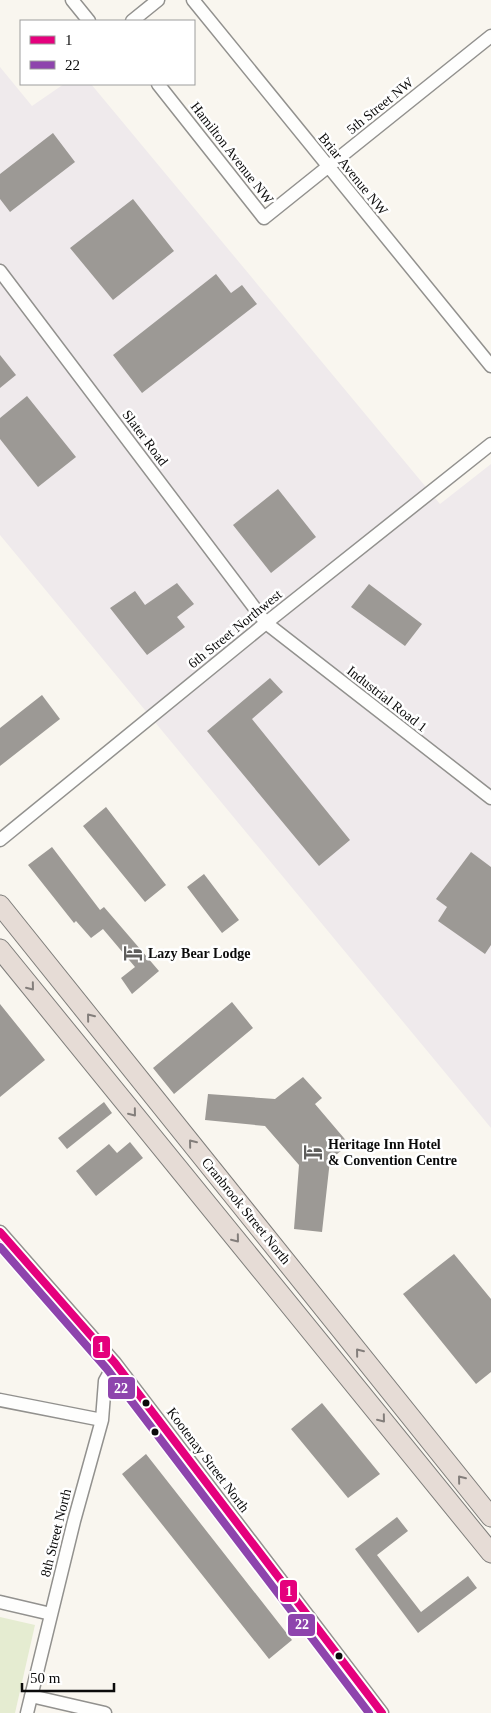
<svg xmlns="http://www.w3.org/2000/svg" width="491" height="1713" viewBox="0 0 491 1713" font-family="Georgia,serif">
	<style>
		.industrial { fill: #efeaec }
		.green { fill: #e5ecd1 }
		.building { fill: #9c9995 }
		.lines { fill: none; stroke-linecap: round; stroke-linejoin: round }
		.minor-casing { stroke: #92918e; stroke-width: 15 }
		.highway-casing { stroke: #7f7e7b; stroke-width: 21 }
		.minor { stroke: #fefefd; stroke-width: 12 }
		.highway { stroke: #e6dcd6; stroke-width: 19 }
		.bus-1-casing { stroke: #fff; stroke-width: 11 }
		.bus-2-casing { stroke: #fff; stroke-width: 11 }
		.bus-1 { stroke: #e5007d; stroke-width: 8 }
		.bus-2 { stroke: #8e44ad; stroke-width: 8 }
		.oneway { stroke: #837e7b }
		.bus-dot { fill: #0b0b0b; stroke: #fff; stroke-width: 2 }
		.labels { text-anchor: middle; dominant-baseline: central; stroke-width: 5; stroke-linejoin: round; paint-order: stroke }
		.street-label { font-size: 14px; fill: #0b0b0b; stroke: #fff }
		.poi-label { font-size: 14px; font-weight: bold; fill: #0b0b0b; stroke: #fff; text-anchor: start }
		.line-badge { stroke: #fff; stroke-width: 2 }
		.badge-label { font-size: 14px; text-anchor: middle; font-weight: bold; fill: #fff }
	</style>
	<rect width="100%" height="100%" fill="#f9f6ef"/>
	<path class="industrial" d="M 0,67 L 32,106 L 64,84 L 91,84 L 440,504 L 491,464 L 491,1128 L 0,535 Z"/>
	<path class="green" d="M 0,1617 L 35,1625 L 15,1713 L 0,1713 Z"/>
	<path class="building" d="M 53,133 L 75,162 L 10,212 L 0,199 L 0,174 Z
		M 133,199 L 174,251 L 113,300 L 70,248 Z
		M 216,274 L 231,293 L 242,285 L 257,304 L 142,393 L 113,355 Z
		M 0,355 L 16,375 L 0,388 Z
		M 27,396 L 76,457 L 38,487 L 0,439 L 0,418 Z
		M 278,489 L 316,537 L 271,573 L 233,525 Z
		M 177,583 L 194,604 L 177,617 L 185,627 L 147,655 L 110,608 L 135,591 L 145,605 Z
		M 369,584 L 422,624 L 405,646 L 351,607 Z
		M 270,678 L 283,692 L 252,719 L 350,840 L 319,866 L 207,731 Z
		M 42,695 L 60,719 L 0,766 L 0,728 Z
		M 106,807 L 166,885 L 145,902 L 83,826 Z
		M 52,847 L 100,910 L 104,907 L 159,971 L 132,994 L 121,978 L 135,967 L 103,929 L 91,938 L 76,921 L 74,923 L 28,865 Z
		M 471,852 L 491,867 L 491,945 L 485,954 L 438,921 L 447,907 L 436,899 Z
		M 204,874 L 239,920 L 222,933 L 187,887 Z
		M 232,1002 L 253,1028 L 174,1094 L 153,1068 Z
		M 0,1004 L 45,1060 L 0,1097 Z
		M 303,1077 L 322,1098 L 315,1104 L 349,1144 L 330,1160 L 322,1232 L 294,1229 L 299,1165 L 265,1126 L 205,1120 L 208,1094 L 275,1099 Z
		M 104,1102 L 112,1113 L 67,1149 L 58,1138 Z
		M 130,1142 L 143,1158 L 96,1196 L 76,1171 L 109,1144 L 117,1153 Z
		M 454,1254 L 491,1299 L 491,1372 L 476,1384 L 403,1294 Z
		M 322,1403 L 380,1474 L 348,1498 L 291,1429 Z
		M 146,1454 L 292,1640 L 269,1659 L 122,1474 Z
		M 397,1517 L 408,1531 L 377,1555 L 421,1612 L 468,1576 L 477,1588 L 418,1633 L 355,1549 Z"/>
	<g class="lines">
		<g class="minor-casing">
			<path id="minor" d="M 72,0 L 89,21
				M 193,0 L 491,366
				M 132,21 L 158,0
				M 158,84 L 264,218 L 491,36
				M 0,271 L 266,623 L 491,798
				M 0,840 L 266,623 L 491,444
				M 0,1232 L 115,1363 L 382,1713
				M 0,1400 L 102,1420
				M 0,1602 L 51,1614
				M 31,1696 L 105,1713
				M 27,1713 L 74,1521 L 102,1420 L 105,1381 L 115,1363"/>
		</g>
		<g class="highway-casing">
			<path id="highway" d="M 0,905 L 491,1517
				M 0,949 L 491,1553"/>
		</g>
		<use href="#minor" class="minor"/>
		<use href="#highway" class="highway"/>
		<g class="bus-1-casing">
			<path id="bus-1" d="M 0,1232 L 115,1363 L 382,1713"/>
		</g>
		<g class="bus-2-casing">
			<path id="bus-2" d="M 0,1247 L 107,1369 L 369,1713"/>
		</g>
		<use href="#bus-1" class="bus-1"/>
		<use href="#bus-2" class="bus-2"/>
	</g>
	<defs><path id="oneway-chevron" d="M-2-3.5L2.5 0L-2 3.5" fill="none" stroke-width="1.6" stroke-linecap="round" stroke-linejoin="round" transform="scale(1.25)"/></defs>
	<g class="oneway">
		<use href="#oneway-chevron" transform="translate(31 987) rotate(51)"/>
		<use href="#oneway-chevron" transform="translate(90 1017) rotate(-129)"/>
		<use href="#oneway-chevron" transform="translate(133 1113) rotate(51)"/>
		<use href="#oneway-chevron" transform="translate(192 1143) rotate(-129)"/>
		<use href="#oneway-chevron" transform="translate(236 1239) rotate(51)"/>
		<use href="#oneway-chevron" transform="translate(359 1352) rotate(-129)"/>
		<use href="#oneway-chevron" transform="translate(382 1419) rotate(51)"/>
		<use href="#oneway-chevron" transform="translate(461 1479) rotate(-129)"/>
	</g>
	<defs>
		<g id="hotel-bare" transform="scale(1.5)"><path d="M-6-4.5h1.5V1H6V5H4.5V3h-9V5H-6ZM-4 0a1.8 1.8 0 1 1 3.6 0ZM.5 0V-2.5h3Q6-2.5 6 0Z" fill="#5e5d5b" stroke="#fff" stroke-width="2.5" paint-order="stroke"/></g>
	</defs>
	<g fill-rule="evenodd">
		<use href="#hotel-bare" x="133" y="953"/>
		<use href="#hotel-bare" x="313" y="1152"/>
	</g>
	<g class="bus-dot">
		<circle cx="146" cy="1403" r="4.5"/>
		<circle cx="155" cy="1432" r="4.5"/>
		<circle cx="339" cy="1656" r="4.5"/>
	</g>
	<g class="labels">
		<g class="street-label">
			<text transform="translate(380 106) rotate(-39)">5th Street NW</text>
			<text transform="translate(232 153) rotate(52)">Hamilton Avenue NW</text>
			<text transform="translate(353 174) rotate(51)">Briar Avenue NW</text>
			<text transform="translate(145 438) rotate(53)">Slater Road</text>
			<text transform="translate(235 629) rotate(-39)">6th Street Northwest</text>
			<text transform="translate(387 699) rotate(38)">Industrial Road 1</text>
			<text transform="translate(246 1211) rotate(51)">Cranbrook Street North</text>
			<text transform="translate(208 1460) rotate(53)">Kootenay Street North</text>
			<text transform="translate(56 1533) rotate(-76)">8th Street North</text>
		</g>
		<g class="poi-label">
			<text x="148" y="953">Lazy Bear Lodge</text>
			<text x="328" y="1144">Heritage Inn Hotel<tspan x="328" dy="16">&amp; Convention Centre</tspan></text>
		</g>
	</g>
	<g class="line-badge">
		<rect x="92" y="1335" width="19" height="24" rx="5" fill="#e5007d"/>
		<rect x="107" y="1376" width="29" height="24" rx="5" fill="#8e44ad"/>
		<rect x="279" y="1579" width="19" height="24" rx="5" fill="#e5007d"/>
		<rect x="287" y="1613" width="29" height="24" rx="5" fill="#8e44ad"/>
	</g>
	<g class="badge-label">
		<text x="101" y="1352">1</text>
		<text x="121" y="1393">22</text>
		<text x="289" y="1596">1</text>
		<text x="302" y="1629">22</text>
	</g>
	<rect x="20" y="20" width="175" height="65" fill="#ffffff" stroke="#9d9d9d"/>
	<rect x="30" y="36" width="25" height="8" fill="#e5007d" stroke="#9d9d9d"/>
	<text x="65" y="45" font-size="15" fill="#0b0b0b">1</text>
	<rect x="30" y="61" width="25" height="8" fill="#8e44ad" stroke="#9d9d9d"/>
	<text x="65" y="70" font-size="15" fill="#0b0b0b">22</text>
	<path d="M22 1683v8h92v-8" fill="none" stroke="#0b0b0b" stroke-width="2.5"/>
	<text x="30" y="1683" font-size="15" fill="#0b0b0b" stroke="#ffffff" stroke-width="4" paint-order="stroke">50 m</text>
</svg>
